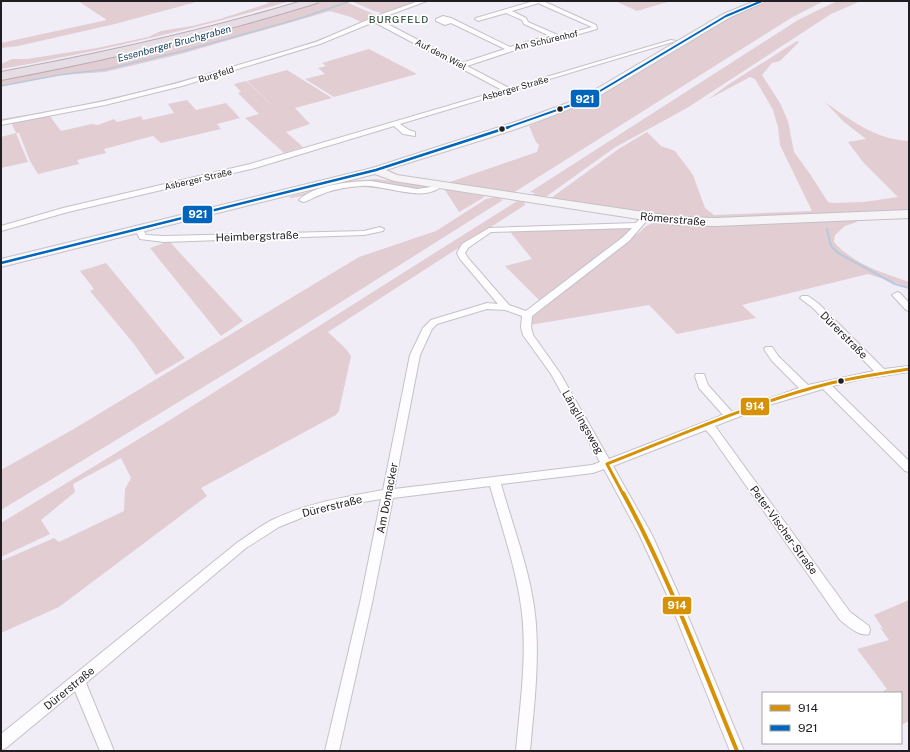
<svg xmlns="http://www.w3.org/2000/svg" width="910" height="752" viewBox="0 0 910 752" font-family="'Public Sans',sans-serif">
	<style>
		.green { fill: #e1cdd2 }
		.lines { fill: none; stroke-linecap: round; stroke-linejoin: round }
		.stream-far1 { stroke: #b8c9dc; stroke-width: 1.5 }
		.stream { stroke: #b8c9dc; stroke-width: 2 }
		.street-casing { stroke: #c4c1c8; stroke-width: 2 }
		.secondary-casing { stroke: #c4c1c8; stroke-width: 2 }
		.highway-casing { stroke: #b6abb5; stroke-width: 2 }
		.street { fill: #fdfcfe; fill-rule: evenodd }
		.secondary { fill: #f6f3f6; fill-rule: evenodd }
		.highway { fill: #e6dde4; fill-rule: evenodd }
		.bus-1-far1-casing { stroke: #fff; stroke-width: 6 }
		.bus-1-casing { stroke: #fff; stroke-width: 7 }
		.bus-2-far1-casing { stroke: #fff; stroke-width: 4 }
		.bus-2-casing { stroke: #fff; stroke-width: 5 }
		.bus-1-far1 { stroke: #d79105; stroke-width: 3 }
		.bus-1 { stroke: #d79105; stroke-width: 4 }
		.bus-2-far1 { stroke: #0065bd; stroke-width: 2 }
		.bus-2 { stroke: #0065bd; stroke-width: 2.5 }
		.bus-dot { fill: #201d23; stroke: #fff; stroke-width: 1.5 }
		.labels { text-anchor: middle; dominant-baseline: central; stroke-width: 3.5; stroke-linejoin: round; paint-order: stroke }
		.far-street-label { font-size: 9px; fill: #201d23; stroke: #fff }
		.far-neighbourhood-label { font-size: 10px; letter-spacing: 1px; fill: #0d3119; stroke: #fff }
		.far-water-label { font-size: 10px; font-style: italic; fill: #0f3b5b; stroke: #fff }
		.street-label { font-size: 11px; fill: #201d23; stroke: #fff }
		.line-badge { stroke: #fff; stroke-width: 1.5 }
		.badge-label { font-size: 11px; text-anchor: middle; font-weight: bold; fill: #fff }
	</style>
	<rect width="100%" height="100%" fill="#f1edf6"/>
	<path class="green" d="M 78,1 L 200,1 L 115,24 L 18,46 L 1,48 L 1,43 L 107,20 Z
		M 265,1 L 290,1 C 195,29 98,52 1,69 L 1,64 L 12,59 L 27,59 L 97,48 L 148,37 L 161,31 L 192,26 L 220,19 L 269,3 Z
		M 320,1 L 344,1 L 378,16 L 325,40 L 144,94 L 1,121 L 1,119 C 76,108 150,90 222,69 C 270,55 317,42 363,23 L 351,17 L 330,11 L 181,54 L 105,72 L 59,75 L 1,86 L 1,79 L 277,14 Z
		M 351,1 L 421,1 L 382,13 L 374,11 Z
		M 615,1 L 671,1 L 637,11 Z
		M 767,1 L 824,1 L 791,18 L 513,193 L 447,183 L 537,152 L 539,145 L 536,142 L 529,126 L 598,96 L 728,16 Z
		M 837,1 L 861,1 L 831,14 L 687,108 L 614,148 L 547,196 L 540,198 L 530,197 L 535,193 L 530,192 L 798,20 Z
		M 797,41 L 799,42 L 780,61 L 772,63 L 762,75 L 780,103 L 788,121 L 794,152 L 810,174 L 828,202 L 832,203 L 864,202 L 898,197 L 863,162 L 848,142 L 866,139 L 844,122 L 825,102 C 850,120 877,140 909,141 L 909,212 L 701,221 L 551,198 L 620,148 L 647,132 L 661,146 L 675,151 L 693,175 L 705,208 L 714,215 L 812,211 L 780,145 L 778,127 L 773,110 L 755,79 L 750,77 L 707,100 L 729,84 Z
		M 369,49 L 417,74 L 334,97 L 305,79 L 325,74 L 318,68 L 326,66 L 322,63 Z
		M 287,70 L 332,98 L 295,108 L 310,124 L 286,132 L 303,147 L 284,153 L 245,118 L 259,114 L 238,93 L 241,92 L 234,84 L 246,81 L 280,112 L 247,81 Z
		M 187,100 L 196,110 L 226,103 L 240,118 L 217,124 L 221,129 L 161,143 L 153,136 L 104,149 L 106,153 L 77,160 L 79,164 L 38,174 L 30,161 L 19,133 L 16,133 L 28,162 L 1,168 L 1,137 L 16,133 L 11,122 L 49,115 L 61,131 L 92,124 L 98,125 L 114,119 L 117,122 L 141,116 L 143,120 L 174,113 L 168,104 Z
		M 376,179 L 425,185 L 429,188 L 428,190 L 412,189 L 369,182 L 291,198 L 289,197 L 351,181 Z
		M 445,190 L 449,190 L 484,196 L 483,198 L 459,212 Z
		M 496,197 L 503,200 L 279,341 L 1,510 L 1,470 L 72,430 L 359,257 L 436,231 L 486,199 Z
		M 517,201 L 524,202 L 525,205 L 328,332 L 346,349 L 351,356 L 339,411 L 336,415 L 201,488 L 207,496 L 59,607 L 1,633 L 1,561 L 54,538 L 59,542 L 124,511 L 125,489 L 131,478 L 121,458 L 73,484 L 75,492 L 41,520 L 50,534 L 1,557 L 1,523 L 170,420 Z
		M 856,219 L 857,222 L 845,226 L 835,235 L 834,242 C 853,264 883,273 909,282 L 909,287 L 868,274 L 742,305 L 756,318 L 677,334 L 649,305 L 530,325 L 531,319 L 543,306 L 641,231 C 652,218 666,223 682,225 Z
		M 633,228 L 626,235 L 539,300 L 505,266 L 532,259 L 511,233 L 514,230 Z
		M 169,241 L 243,321 L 221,336 L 150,248 Z
		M 106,263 L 185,358 L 156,375 L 134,344 L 90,291 L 94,289 L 80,271 Z
		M 909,600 L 909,721 L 901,725 L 901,693 L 880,693 L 887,689 L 857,649 L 889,640 L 879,626 L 884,630 L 874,615 Z"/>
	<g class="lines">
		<path class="stream-far1" d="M 1,86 L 59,75 L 107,69 L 183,51 L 298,19 L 348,2"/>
		<path class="stream" d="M 827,229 L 831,246 L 838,253 L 895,284 L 909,288"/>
		<g class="street-casing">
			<path id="street" d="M 419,1 L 427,1 L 378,19 L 462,63 L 505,49 L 451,23 L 445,25 L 436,21 L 436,19 L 443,16 L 451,18 L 510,47 L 536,39 L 554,38 L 524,24 L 522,20 L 506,13 L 478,21 L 475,19 L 476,18 L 534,1 L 543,1 L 596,25 L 597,29 L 552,42 L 537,43 L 467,66 L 509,88 L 671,40 L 676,41 L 400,124 L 409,130 L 415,132 L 415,136 L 403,134 L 394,126 L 255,168 L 68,212 L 1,231 L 1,226 L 63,208 L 250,164 L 502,90 L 374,22 L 320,44 L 182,86 L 105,105 L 1,125 L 1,121 L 105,101 L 178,83 L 316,42 L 379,15 ZM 539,3 L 540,4 L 592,27 L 560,36 L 528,22 L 526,18 L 512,11 Z
				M 371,181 L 417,189 L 431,187 L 440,182 L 444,184 C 425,205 386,184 361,186 C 347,187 333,189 320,195 C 314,197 309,201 303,202 L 299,200 C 313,185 352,181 371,181 Z
				M 642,216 L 648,216 L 649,218 L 629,241 L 532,316 L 531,327 L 533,335 L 560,373 L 609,459 L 723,415 L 699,388 L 695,376 L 696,374 L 704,374 L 708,385 L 732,412 L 799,388 L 772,361 L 764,349 L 766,347 L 772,347 L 779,357 L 808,385 L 874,371 L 813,308 L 800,298 L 802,296 L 808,296 L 819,304 L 884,369 L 909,366 L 909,372 L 862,379 L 832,386 L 909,461 L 909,472 L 905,471 L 823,389 L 769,405 L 715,426 L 850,612 L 869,626 L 870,630 L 869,634 C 859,637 848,626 840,620 L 712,437 L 706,430 L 613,466 L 652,535 L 679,595 L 744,751 L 730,751 L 667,595 L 640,536 L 604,469 L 593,473 L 501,484 C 513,527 530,570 535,614 C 540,660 534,706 530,751 L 516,751 C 520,705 527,659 522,613 C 517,570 502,528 490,486 L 393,498 L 372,603 L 339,751 L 325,751 L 360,603 L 381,499 L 339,506 L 306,516 L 279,527 L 246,548 L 86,683 L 114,751 L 100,751 L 75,691 L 6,748 L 1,750 L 1,734 L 238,542 C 249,535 260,526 272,520 C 307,503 345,497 383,490 L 410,355 L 423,328 L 431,320 L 487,303 L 498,304 L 460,259 L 457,253 L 462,244 L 489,228 L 636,223 ZM 632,228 L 623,237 L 526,311 L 509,305 L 468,258 L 465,253 L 468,248 L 491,232 ZM 487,309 L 505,310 L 522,316 L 521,327 L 523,335 L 551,374 L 600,462 L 592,465 L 394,489 L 420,355 L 432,329 L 437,324 Z
				M 135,226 L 141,226 L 146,235 L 164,236 L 364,231 L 380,227 L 384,229 L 383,231 L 364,235 L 164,242 L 140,239 L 134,228 Z
				M 897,292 L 900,293 L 909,303 L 909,311 L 906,310 L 892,295 Z"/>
		</g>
		<g class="secondary-casing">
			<path id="secondary" d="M 755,1 L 766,1 L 729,18 L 599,96 C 531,128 457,147 386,170 L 397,175 L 677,217 L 716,218 L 909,210 L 909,218 L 716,226 L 677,225 L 394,181 L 375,174 L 1,267 L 1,259 L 372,168 L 518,121 L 570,102 L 591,92 L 723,14 Z"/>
		</g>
		<g class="highway-casing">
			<path id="highway" d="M 302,1 L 318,1 L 317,3 C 213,35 108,60 1,80 L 1,72 C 103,53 203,31 302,1 Z"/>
		</g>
		<use href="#street" class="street"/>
		<use href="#secondary" class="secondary"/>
		<use href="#highway" class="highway"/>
		<g class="bus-1-far1-casing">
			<path id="bus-1-far1" d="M 607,464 C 681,435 754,402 831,383 C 857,377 883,373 909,369
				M 607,464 L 623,494"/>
		</g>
		<g class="bus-1-casing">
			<path id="bus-1" d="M 623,493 C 668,575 701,664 737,751"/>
		</g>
		<g class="bus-2-far1-casing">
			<path id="bus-2-far1" d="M 506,128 L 574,104 L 595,94 L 726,16 L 762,1"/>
		</g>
		<g class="bus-2-casing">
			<path id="bus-2" d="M 1,263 L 376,170 L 509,127"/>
		</g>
		<use href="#bus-1-far1" class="bus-1-far1"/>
		<use href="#bus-1" class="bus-1"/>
		<use href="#bus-2-far1" class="bus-2-far1"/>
		<use href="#bus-2" class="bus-2"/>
	</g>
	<g class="bus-dot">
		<circle cx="560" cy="109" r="3.5"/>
		<circle cx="502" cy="129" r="3.5"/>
		<circle cx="841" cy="381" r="3.5"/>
	</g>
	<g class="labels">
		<g class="far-street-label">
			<text transform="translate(546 40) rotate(-13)">Am Schürenhof</text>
			<text transform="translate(441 54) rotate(28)">Auf dem Wiel</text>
			<text transform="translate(216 74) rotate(-17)">Burgfeld</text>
			<text transform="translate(515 88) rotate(-16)">Asberger Straße</text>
			<text transform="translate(198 179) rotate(-13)">Asberger Straße</text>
		</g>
		<g class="far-neighbourhood-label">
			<text x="399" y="19">BURGFELD</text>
		</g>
		<g class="far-water-label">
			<text transform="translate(174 43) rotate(-15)">Essenberger Bruchgraben</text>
		</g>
		<g class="street-label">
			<text transform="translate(673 219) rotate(5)">Römerstraße</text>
			<text transform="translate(257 236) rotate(-2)">Heimbergstraße</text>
			<text transform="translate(844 335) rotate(45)">Dürerstraße</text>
			<text transform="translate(583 422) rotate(60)">Länglingsweg</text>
			<text transform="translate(387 498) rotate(-79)">Am Domacker</text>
			<text transform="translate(332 506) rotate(-14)">Dürerstraße</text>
			<text transform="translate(784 530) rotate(54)">Peter-Vischer-Straße</text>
			<text transform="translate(69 688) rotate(-39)">Dürerstraße</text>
		</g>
	</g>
	<g class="line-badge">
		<rect x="570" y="89" width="30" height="19" rx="4" fill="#0065bd"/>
		<rect x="182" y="205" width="31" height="19" rx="4" fill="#0065bd"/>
		<rect x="740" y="397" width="30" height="19" rx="4" fill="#d79105"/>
		<rect x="662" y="596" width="30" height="19" rx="4" fill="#d79105"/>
	</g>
	<g class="badge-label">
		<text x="585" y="103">921</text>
		<text x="198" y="218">921</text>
		<text x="755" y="410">914</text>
		<text x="677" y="609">914</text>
	</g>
	<rect width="910" height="752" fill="none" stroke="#201d23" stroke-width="4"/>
	<rect x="762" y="692" width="140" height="52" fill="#ffffff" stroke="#a6a5a7"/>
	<rect x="770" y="705" width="20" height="6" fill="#d79105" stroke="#a6a5a7"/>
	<text x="798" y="712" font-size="12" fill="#201d23">914</text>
	<rect x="770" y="725" width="20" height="6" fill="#0065bd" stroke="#a6a5a7"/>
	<text x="798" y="732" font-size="12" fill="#201d23">921</text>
</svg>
